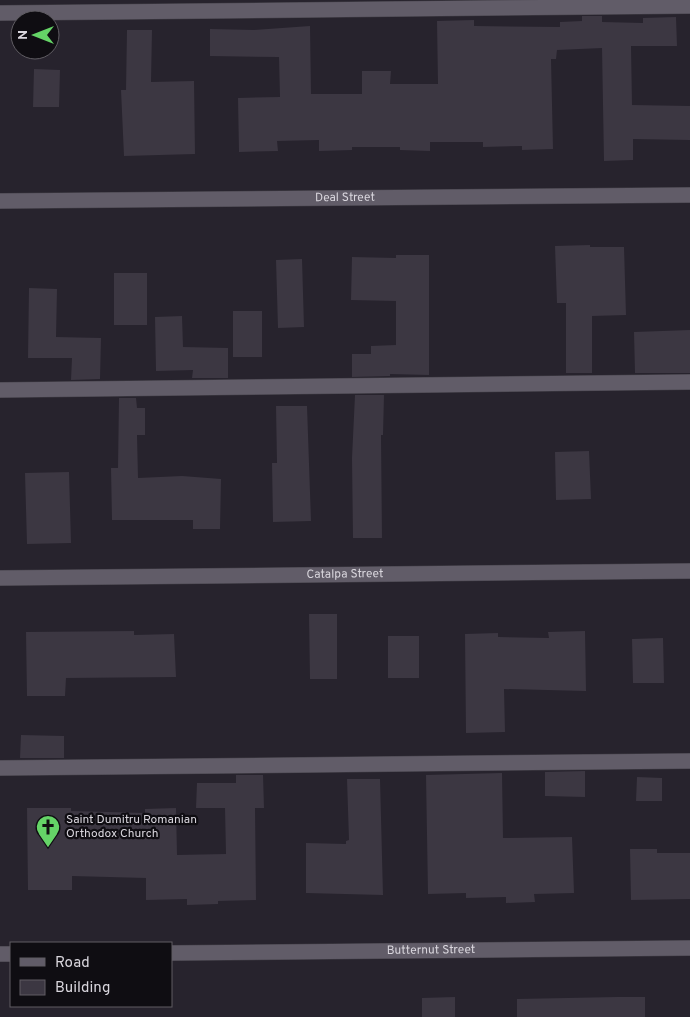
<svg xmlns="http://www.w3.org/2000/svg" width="690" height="1017" viewBox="0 0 690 1017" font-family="Overpass,sans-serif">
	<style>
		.building { fill: #3c3742 }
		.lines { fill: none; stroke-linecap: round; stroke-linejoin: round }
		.minor-casing { stroke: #444149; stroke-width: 16 }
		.minor { stroke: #615c68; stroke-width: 15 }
		.labels { text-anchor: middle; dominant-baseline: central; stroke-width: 4.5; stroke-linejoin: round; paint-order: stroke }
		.street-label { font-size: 12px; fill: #d9d6dd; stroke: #0f0d12 }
		.poi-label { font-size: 12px; fill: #d9d6dd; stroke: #0f0d12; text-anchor: start }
	</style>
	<rect width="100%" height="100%" fill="#27232d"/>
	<path class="building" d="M 582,16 L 602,16 L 602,22 L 643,23 L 643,18 L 676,17 L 677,46 L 631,46 L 632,105 L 690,106 L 690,140 L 633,139 L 633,160 L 604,161 L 602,48 L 557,50 L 556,59 L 551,59 L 553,149 L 522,150 L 522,146 L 483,147 L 483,142 L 430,142 L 430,151 L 400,150 L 400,147 L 352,147 L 352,150 L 319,151 L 319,140 L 277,141 L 278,151 L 239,152 L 238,98 L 280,97 L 279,57 L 210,56 L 210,29 L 254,30 L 310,26 L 311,94 L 362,94 L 362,71 L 391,71 L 390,84 L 438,84 L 437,21 L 474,20 L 474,26 L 560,27 L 560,22 L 582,21 Z
		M 127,30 L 152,30 L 151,82 L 194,81 L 195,154 L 124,156 L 121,90 L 126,90 Z
		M 34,69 L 60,70 L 59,107 L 33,107 Z
		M 590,245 L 590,247 L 624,247 L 626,315 L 592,316 L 592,373 L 566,373 L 566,303 L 557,303 L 555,246 Z
		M 396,255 L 429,255 L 429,375 L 390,374 L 390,376 L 352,377 L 352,354 L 371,354 L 371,346 L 396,345 L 396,301 L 351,300 L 352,257 L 396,258 Z
		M 302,259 L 304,327 L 278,328 L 276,260 Z
		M 114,273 L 147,273 L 147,325 L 114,325 Z
		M 29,288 L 57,289 L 56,337 L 101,338 L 100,379 L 71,380 L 72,358 L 28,358 Z
		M 233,311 L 262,311 L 262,357 L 233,357 Z
		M 182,316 L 183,347 L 228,348 L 228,378 L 192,378 L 193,370 L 156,371 L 155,317 Z
		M 690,330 L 690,373 L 635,373 L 634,332 Z
		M 355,395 L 384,395 L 383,435 L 381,435 L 382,538 L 353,538 L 352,458 Z
		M 119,398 L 136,398 L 137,408 L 145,408 L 145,435 L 137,435 L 138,478 L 182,476 L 221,479 L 220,529 L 193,529 L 193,520 L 112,520 L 111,468 L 118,468 Z
		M 276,406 L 307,406 L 311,521 L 273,522 L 272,463 L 277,463 Z
		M 589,451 L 591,499 L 556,500 L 555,452 Z
		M 69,472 L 71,543 L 27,544 L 25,473 Z
		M 309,614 L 337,614 L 337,679 L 310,679 Z
		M 134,631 L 134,635 L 174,634 L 176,677 L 66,678 L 65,696 L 27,696 L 26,632 Z
		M 585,631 L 586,691 L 504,689 L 505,732 L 466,733 L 465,634 L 498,633 L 498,637 L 549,638 L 548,632 Z
		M 388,636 L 419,636 L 419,678 L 388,678 Z
		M 663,638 L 664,683 L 633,683 L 632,639 Z
		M 21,735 L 64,736 L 64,758 L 20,758 Z
		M 585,771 L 585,797 L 545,796 L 545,772 Z
		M 502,773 L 503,838 L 572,837 L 574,893 L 534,894 L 535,902 L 506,903 L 506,897 L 466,898 L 466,893 L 428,894 L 426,775 Z
		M 236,775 L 263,775 L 264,808 L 255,808 L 256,900 L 218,901 L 218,904 L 187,905 L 187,899 L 146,900 L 146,878 L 72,876 L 72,890 L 28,890 L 27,808 L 71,808 L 71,811 L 145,813 L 145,809 L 176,808 L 177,855 L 226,854 L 225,808 L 196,808 L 197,783 L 236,783 Z
		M 637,777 L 662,778 L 662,801 L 636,801 Z
		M 347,779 L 380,779 L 383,895 L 306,893 L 306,843 L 346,844 L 346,841 L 349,840 Z
		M 630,849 L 657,849 L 657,853 L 690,853 L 690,899 L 631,900 Z
		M 455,997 L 455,1017 L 422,1017 L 422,998 Z
		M 617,997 L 645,997 L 645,1017 L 517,1017 L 517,999 Z"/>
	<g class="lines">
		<g class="minor-casing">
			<g id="minor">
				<path d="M 0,13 L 690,6"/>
				<path id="s1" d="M 0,201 L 690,195"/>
				<path d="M 0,390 L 690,382"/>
				<path id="s2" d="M 0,578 L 690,571"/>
				<path d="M 0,768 L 690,761"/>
				<path id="s3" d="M 171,953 L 690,948"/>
				<path d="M 0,954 L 11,954"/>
			</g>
		</g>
		<use href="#minor" class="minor"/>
	</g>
	<defs>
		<g id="church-pin" transform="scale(1.25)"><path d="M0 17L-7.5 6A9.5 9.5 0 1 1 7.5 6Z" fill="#65d467" stroke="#0f0d12"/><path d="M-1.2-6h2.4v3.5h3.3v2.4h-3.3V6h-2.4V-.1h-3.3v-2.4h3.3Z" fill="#111"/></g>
	</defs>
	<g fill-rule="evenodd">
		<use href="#church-pin" x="48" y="827"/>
	</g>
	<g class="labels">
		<g class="street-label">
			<text stroke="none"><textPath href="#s1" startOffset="345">Deal Street</textPath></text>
			<text stroke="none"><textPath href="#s2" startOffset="345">Catalpa Street</textPath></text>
			<text stroke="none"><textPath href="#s3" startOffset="260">Butternut Street</textPath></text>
		</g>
		<g class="poi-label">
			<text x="66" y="820">Saint Dumitru Romanian<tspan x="66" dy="14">Orthodox Church</tspan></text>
		</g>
	</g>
	<rect x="10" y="942" width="162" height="65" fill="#0f0d12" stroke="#605d63"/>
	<rect x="20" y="958" width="25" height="8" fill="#615c68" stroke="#605d63"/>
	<text x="55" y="967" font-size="15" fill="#d9d6dd">Road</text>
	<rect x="20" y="980" width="25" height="15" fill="#3c3742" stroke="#605d63"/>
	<text x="55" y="992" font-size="15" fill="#d9d6dd">Building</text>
	<g transform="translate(35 35) rotate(270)"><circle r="24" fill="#0f0d12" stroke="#605d63"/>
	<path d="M0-4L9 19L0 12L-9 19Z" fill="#65d467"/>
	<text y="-8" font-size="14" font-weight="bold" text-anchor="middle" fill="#d9d6dd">N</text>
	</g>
</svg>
